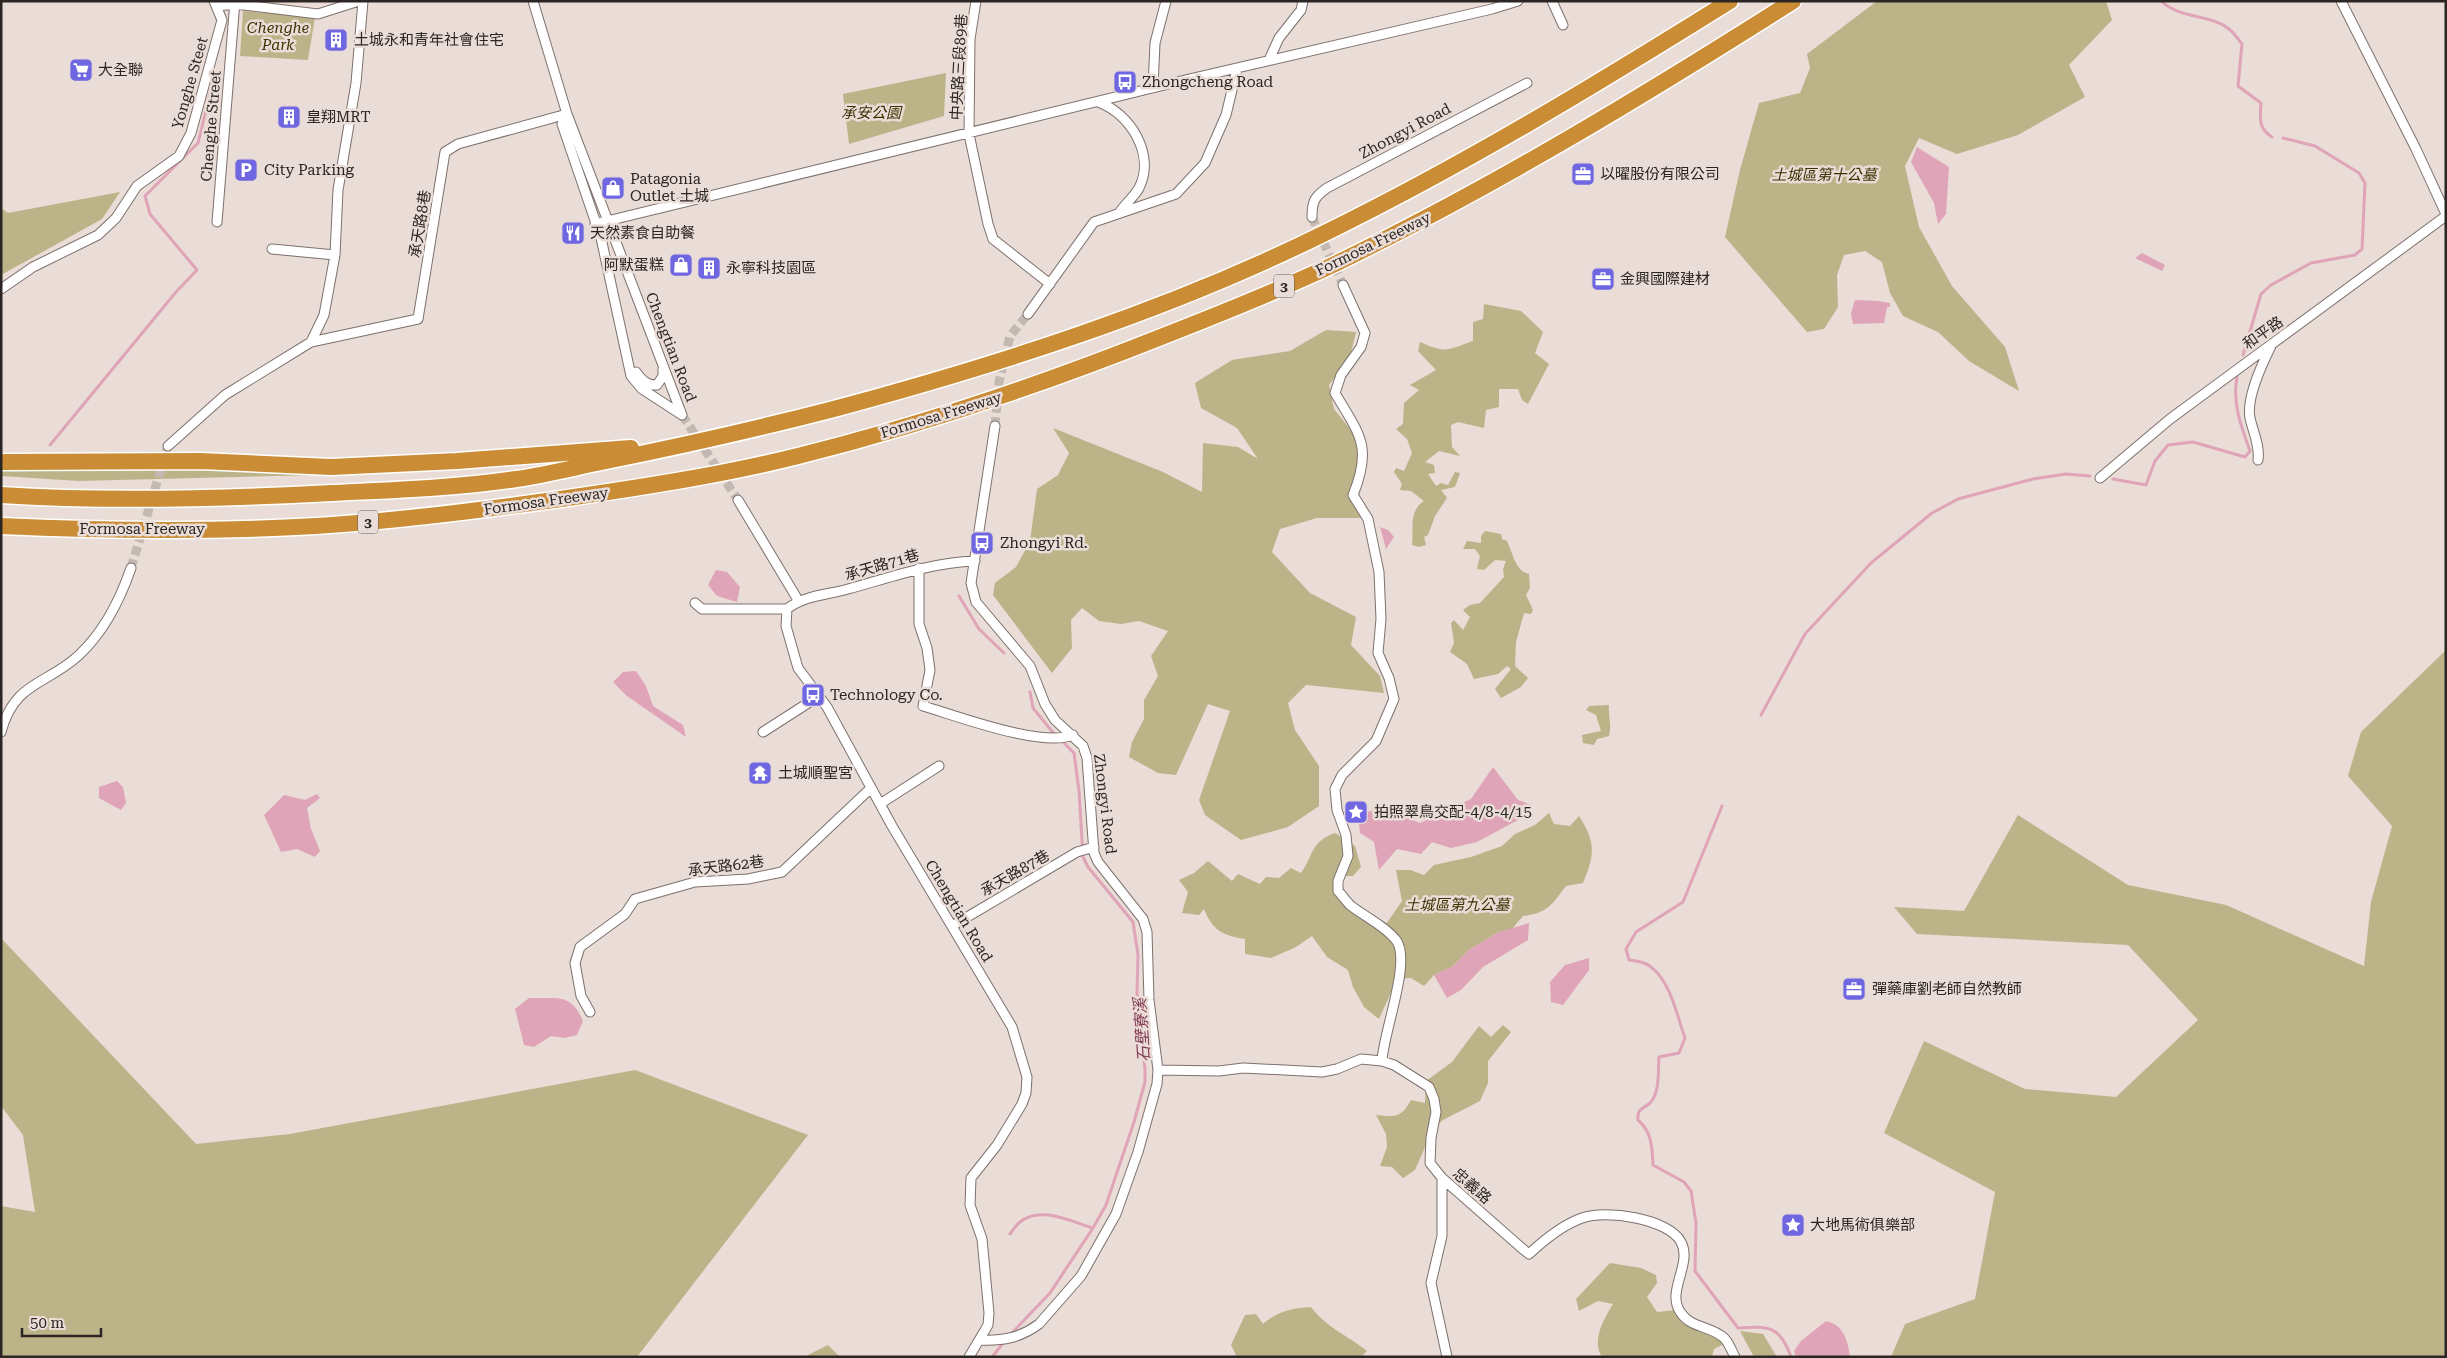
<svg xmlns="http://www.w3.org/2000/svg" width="2447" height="1358" viewBox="0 0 2447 1358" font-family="'Roboto Serif','Noto Sans TC',serif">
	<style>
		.green { fill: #bdb389 }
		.water { fill: #e0a4b8 }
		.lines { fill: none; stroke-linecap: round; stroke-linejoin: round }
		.stream { stroke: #e0a4b8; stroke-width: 3 }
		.street-tunnel { stroke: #c4b8b2; stroke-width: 9; stroke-dasharray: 9 4.5; stroke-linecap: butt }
		.street-casing { stroke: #7d716c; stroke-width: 11 }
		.highway-casing { stroke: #fff; stroke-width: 19 }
		.street { stroke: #fff; stroke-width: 9 }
		.highway { stroke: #ca8c34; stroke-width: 16 }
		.labels { text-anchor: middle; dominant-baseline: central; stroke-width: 5; stroke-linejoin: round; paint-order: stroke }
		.shield { fill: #eadcd6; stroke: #645d59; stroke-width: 1 }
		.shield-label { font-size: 14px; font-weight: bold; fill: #2b2624 }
		.park-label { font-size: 15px; font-style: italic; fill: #3c3203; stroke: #eadcd6 }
		.poi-label { font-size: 15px; fill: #2b2624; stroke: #eadcd6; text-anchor: start }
		.street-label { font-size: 15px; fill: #2b2624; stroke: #eadcd6 }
		.water-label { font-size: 16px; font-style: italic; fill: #813955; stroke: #eadcd6 }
	</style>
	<rect width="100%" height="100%" fill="#eadcd6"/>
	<path class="green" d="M 1877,1 L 2106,1 L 2112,20 L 2069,65 L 2085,97 L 2018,135 L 1957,154 L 1919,138 L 1905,166 L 1919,227 L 1952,286 L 2005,347 L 2019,391 L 1969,361 L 1938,332 L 1903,316 L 1890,293 L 1882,262 L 1865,251 L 1844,255 L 1837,275 L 1838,307 L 1824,329 L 1807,332 L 1725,237 L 1740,170 L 1759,103 L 1800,93 L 1810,68 L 1807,54 Z
		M 243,11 L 315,17 L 308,60 L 240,56 Z
		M 946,73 L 944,116 L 849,144 L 843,94 Z
		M 120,192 L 102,219 L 1,275 L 1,208 L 8,213 Z
		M 1484,304 L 1521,311 L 1543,332 L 1535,353 L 1549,364 L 1528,404 L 1522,400 L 1518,389 L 1499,389 L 1499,407 L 1486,410 L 1484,428 L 1458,422 L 1451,425 L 1452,447 L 1460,456 L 1439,451 L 1425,462 L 1434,465 L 1435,473 L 1428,474 L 1436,486 L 1441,483 L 1448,485 L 1455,472 L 1460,473 L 1455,487 L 1441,490 L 1447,498 L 1435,516 L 1428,535 L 1424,537 L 1426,545 L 1419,547 L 1412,545 C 1414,528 1408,512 1424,501 L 1411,491 L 1400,490 L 1402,484 L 1394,472 L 1396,468 L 1404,471 L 1412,453 L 1407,439 L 1396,429 L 1403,424 L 1404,403 L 1419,390 L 1410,385 L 1436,370 L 1418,351 L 1420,342 C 1447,354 1447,350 1473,341 L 1473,322 L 1483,319 Z
		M 1326,330 L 1356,332 L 1350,357 L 1329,385 L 1334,409 L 1358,439 L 1357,475 L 1363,518 L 1317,518 L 1280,529 L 1272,552 L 1310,593 L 1356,617 L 1351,645 L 1380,676 L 1384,693 L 1306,685 L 1288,703 L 1295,730 L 1319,766 L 1319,806 L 1288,827 L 1241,840 L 1205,815 L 1199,800 L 1230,711 L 1208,704 L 1176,775 L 1158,773 L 1129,757 L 1132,742 L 1144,719 L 1144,700 L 1158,676 L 1151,656 L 1168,631 L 1139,621 L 1121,624 L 1099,621 L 1082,608 L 1071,620 L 1072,648 L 1052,673 L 993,595 L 995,583 L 1016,567 L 1030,541 L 1037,489 L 1058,475 L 1069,453 L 1053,428 L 1163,472 L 1202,492 L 1203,443 L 1238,447 L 1258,459 L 1237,428 L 1201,408 L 1195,383 L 1232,360 L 1290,351 Z
		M 1,468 L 183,469 L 317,475 L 79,481 L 1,476 Z
		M 1485,531 L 1501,534 L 1502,539 L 1507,541 C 1513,553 1515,571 1529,574 L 1530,588 L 1526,595 L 1533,610 L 1531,614 L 1524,613 L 1516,642 L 1515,666 L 1528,678 L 1521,687 L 1501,698 L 1495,689 L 1511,669 L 1507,666 L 1498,674 L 1474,679 L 1467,664 L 1450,652 L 1454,643 L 1451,623 L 1454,620 L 1463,630 L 1470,617 L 1463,610 L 1470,605 L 1480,603 L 1504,577 L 1503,569 L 1506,561 L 1495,560 L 1484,570 L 1477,569 L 1480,556 L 1475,549 L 1463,549 L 1467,541 L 1481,543 L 1481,536 Z
		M 2445,651 L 2446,1357 L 1891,1357 L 1905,1324 L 1975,1299 L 1995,1192 L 1884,1133 L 1924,1041 L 2025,1089 L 2116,1097 L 2198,1020 L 2128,945 L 1917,934 L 1894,907 L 1964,911 L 2018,815 L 2128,885 L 2226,905 L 2364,966 L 2371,902 L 2392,826 L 2348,776 L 2361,732 Z
		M 1609,705 C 1608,717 1612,724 1609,736 L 1597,739 L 1594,745 L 1583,743 L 1582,735 L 1601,731 L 1596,715 L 1586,710 L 1589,706 Z
		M 1549,813 L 1554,824 L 1570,826 L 1579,816 C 1596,842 1595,855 1583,883 L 1566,886 C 1551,906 1547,913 1523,916 L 1512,929 L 1499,932 L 1469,950 L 1452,967 L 1434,975 L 1424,986 L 1411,978 L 1397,979 L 1379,1019 L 1364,1007 L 1353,987 L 1348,970 L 1327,957 L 1312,936 L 1296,947 L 1271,958 L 1245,954 L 1245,939 C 1222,935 1213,931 1204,909 L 1199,915 L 1182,913 L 1188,892 L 1179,880 L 1194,873 L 1208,861 L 1232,881 L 1238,874 L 1260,884 L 1266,877 L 1279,878 L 1291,868 L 1301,873 C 1314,855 1310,842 1335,833 L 1355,846 L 1361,867 L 1353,876 L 1339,876 L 1336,889 L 1382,930 L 1402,901 L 1396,870 L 1410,870 L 1424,875 L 1434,865 L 1471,857 L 1502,846 L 1515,834 L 1535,825 Z
		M 1,938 L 196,1144 L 290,1134 L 635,1070 L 808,1135 L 637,1357 L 1,1357 L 1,1206 L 35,1212 L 23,1135 L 1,1106 Z
		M 1503,1025 L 1511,1032 L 1488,1061 L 1488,1083 L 1480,1101 L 1443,1120 L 1433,1129 L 1415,1170 L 1403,1178 L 1392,1167 L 1380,1166 L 1387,1147 L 1386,1134 L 1376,1115 C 1396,1117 1401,1118 1411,1100 L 1425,1103 L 1426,1081 L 1452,1062 L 1479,1026 L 1491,1037 Z
		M 1610,1263 L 1641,1268 L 1656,1275 L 1657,1283 L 1647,1297 L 1657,1312 L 1677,1310 L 1726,1343 L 1714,1349 L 1712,1357 L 1602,1357 C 1591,1340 1604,1319 1613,1304 L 1598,1301 L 1579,1311 L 1576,1299 Z
		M 1311,1307 C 1327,1328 1347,1335 1367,1351 L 1361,1357 L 1237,1357 L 1231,1345 L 1245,1315 L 1256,1314 L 1263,1324 C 1278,1311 1292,1308 1311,1307 Z
		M 1740,1331 L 1763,1334 L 1777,1357 L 1754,1357 Z
		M 828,1345 L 840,1357 L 804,1357 Z"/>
	<path class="water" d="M 1917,147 L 1949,167 L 1946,214 L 1938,224 L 1934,203 L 1911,162 Z
		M 2142,253 L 2165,265 L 2162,271 L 2135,258 Z
		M 1855,300 L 1878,301 L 1890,303 L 1890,307 L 1887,307 L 1884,323 L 1853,324 L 1851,313 Z
		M 1380,527 L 1388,530 L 1394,537 L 1386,549 Z
		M 716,570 L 727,572 L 740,587 L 737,602 L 717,596 L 708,585 Z
		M 636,671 L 646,686 L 653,706 L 683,725 L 686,737 L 627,696 L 613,682 L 623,672 Z
		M 1493,767 L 1518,800 L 1532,805 L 1516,821 L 1477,842 L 1451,848 L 1432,842 L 1421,854 L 1397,849 L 1379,870 L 1374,842 L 1360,833 L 1358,812 L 1389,810 L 1420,823 L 1471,799 Z
		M 117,781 L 123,787 L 126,803 L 121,810 L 99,798 L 99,787 Z
		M 317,794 L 320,798 L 307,808 L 311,829 L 320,851 L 315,857 L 297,849 L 281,852 L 264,815 L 284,795 L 305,800 Z
		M 1529,923 L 1528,940 L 1483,967 L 1461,990 L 1447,998 L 1434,975 L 1452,967 L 1469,950 L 1499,932 Z
		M 1589,958 L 1589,970 L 1563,1005 L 1551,1002 L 1550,982 L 1565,965 Z
		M 529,998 C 556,999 571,992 583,1021 L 577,1035 L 565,1038 L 551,1036 L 534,1047 L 524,1045 L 515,1009 Z
		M 1826,1321 C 1844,1325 1848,1341 1850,1357 L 1796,1357 L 1794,1351 L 1801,1341 Z"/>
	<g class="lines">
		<path class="stream" d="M 2161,1 C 2180,19 2210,14 2229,29 C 2234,33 2238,39 2242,44 L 2238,86 L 2261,103 C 2260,119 2258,128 2272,137
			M 2243,355 L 2261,294 L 2271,285 L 2311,263 L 2355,255 L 2362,249 L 2365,183 L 2359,173 L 2315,146 L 2283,138
			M 50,445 L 176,292 L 197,270 L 150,214 L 145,196 L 198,143 L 214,78
			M 2113,479 L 2146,485 L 2155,461 L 2168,445 L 2193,442 L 2245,457 L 2250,451 C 2241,426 2232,403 2237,377
			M 959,596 L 979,629 L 1004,653
			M 1030,692 L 1033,708 L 1055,735
			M 1761,715 L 1805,634 L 1871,563 L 1932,513 L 1958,499 L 2033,479 L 2066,474 L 2090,476
			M 1722,806 L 1683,902 L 1636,932 L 1626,949 L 1629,960 C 1637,961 1645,962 1651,967 C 1671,982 1677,1016 1685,1038 L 1679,1053 L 1659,1057 C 1658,1071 1660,1093 1650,1103 C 1642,1110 1637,1108 1638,1120 C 1652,1132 1652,1147 1653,1165 L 1684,1182 L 1691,1191 L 1696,1223 L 1695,1271 L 1738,1328 C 1768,1326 1780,1325 1791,1357
			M 1010,1234 C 1013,1230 1016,1225 1020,1222 C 1040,1205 1072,1222 1093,1228
			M 1010,1335 L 1050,1293 L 1093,1228 L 1106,1205 L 1134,1122 L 1145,1082 L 1145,1069 L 1137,993 L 1138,955 L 1133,922 L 1088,867 L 1083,857 L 1079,791 L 1074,753 L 1060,739
			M 992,1357 L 1004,1342"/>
		<path class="street-tunnel" d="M 1312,217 L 1343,285
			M 682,415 L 738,500
			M 995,426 L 999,382 L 1010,336 L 1028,314
			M 131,568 L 168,446"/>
		<g class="street-casing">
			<path id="street" d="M 533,1 L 567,114 L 682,415
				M 976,1 L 970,39 L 969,134 L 988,224 L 993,239 L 1050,284
				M 1552,1 L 1563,25
				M 2341,1 L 2416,149 L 2446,214
				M 217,6 L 235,4 L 318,14 L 359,1
				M 1269,60 L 1279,38 L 1301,10 L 1303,1
				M 1153,88 L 1155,43 L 1166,1
				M 1098,102 C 1130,113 1156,155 1139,188 C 1134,197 1125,204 1119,213
				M 567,114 L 562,124 L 601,238 L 631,376 L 642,389 L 682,415
				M 1312,217 C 1312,202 1314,197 1327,188 L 1527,83
				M 217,222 L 235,1
				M 595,224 L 1185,80 L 1492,9 L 1518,1
				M 272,249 L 335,255
				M 1343,285 L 1365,333 L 1361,347 L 1341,375 L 1335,393 C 1359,434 1373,446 1353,495 L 1368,519 L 1379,572 L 1381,619 L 1378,653 L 1389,678 L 1394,699 L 1376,741 L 1342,775 L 1335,789 L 1337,810 L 1346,835 L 1348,856 L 1338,881 L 1338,891 C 1342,895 1346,901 1350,905 C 1365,917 1384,925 1396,940 C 1412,961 1383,1033 1382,1061
				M 1,289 L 33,267 L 98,235 L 116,218 L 137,186 L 179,156 L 191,133 L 222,20 L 214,1
				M 1028,314 L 1094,222 L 1176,194 L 1205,163 L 1226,115 L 1237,69
				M 311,342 L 418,319 L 445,152 L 458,144 L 567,114
				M 636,372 C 641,380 647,386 657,385 L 663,376 L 663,369
				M 168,446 L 225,395 L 311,342 L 324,315 L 335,255 L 338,190 L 356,83 L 363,1
				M 2258,460 C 2260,445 2253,432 2250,418 C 2246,398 2262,364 2271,346
				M 2100,478 L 2170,419 L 2446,216
				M 738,500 L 798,600
				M 919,568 L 919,624 L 927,648 L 930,670 L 923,706 C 957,716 1042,748 1073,735
				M 695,603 L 702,609 L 787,609
				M 1,732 C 14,682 46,685 78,656 C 103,633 120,600 131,568
				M 763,732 L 819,696
				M 880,804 L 939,766
				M 952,926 L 1077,852 L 1094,847
				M 590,1012 L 581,996 L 575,963 L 580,947 L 625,914 L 635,899 L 695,882 L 748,879 L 782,872 L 871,788
				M 1158,1070 L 1219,1071 L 1243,1068 L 1322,1072 L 1337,1069 L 1361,1059 L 1382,1061 L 1394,1065 L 1429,1087 L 1434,1099 L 1436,1112 L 1431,1138 L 1430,1163 L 1442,1178 L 1524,1250 L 1529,1254 C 1544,1240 1562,1225 1582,1218 C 1606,1209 1669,1219 1681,1242 C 1693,1264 1665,1292 1681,1313 C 1691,1328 1710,1326 1723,1337 C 1729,1342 1731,1350 1735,1357
				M 1442,1178 L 1442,1236 L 1431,1283 L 1447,1357
				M 980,1340 C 1003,1341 1020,1338 1039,1324 L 1081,1276 L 1116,1214 L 1138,1152 L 1157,1084 L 1158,1070 L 1149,1000 L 1147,932 L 1143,919 L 1098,862 L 1094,853 L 1087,758 L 1083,746 L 1055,720 L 1045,704 L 1030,666 L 976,602 L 971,583 L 995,426
				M 969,1357 L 988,1325 L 989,1313 L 982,1239 L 970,1205 L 971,1178 L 997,1145 L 1022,1104 L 1026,1093 L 1027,1077 L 1012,1027 L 892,826 L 827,707 L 798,668 L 786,626 L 787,609 C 805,595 827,595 848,589 C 892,577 929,563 975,561"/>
		</g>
		<g class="highway-casing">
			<path id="highway" d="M 1,462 L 201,461 L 331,467 L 457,461 L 631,448
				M 1,495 C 111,502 222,499 332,493 C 393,490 455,488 516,479 C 546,475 576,467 606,461 C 681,446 756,429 830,410 C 998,365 1167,311 1323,234 C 1464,165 1597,84 1730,1
				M 1,526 C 106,531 212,532 316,526 C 396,521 475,511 554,500 C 636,488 718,476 798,456 C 922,425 1043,384 1161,337 C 1220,314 1280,290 1337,263 C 1495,186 1645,95 1793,1"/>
		</g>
		<use href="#street" class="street"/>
		<use href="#highway" class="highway"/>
	</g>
	<defs>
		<g id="building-square" transform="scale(1.25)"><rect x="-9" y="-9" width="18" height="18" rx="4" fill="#6f66e1" stroke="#eadcd6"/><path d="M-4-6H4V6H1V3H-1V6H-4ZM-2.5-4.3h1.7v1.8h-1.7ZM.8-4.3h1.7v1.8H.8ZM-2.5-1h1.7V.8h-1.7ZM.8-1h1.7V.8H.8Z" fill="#fff"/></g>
		<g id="supermarket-square" transform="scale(1.25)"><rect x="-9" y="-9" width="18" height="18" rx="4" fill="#6f66e1" stroke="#eadcd6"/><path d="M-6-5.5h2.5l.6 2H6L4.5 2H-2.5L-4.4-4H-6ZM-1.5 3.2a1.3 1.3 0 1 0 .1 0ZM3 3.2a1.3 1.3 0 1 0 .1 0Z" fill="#fff"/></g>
		<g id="bus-square" transform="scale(1.25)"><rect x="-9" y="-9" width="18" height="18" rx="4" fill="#6f66e1" stroke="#eadcd6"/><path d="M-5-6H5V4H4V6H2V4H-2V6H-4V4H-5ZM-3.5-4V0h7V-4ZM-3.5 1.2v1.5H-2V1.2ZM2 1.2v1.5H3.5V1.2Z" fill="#fff"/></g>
		<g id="parking-square" transform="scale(1.25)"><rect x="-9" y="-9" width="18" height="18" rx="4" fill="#6f66e1" stroke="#eadcd6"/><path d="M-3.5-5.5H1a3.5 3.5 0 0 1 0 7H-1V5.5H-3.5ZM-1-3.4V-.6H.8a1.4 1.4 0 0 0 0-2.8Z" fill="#fff"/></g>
		<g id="office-square" transform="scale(1.25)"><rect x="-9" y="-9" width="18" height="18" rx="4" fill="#6f66e1" stroke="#eadcd6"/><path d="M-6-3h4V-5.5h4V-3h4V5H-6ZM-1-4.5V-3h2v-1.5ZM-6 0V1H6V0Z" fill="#fff"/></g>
		<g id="shop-square" transform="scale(1.25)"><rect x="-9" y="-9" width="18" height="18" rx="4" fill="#6f66e1" stroke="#eadcd6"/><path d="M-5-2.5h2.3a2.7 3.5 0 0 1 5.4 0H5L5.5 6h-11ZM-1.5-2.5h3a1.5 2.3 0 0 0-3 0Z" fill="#fff"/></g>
		<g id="restaurant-square" transform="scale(1.25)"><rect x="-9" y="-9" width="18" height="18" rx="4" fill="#6f66e1" stroke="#eadcd6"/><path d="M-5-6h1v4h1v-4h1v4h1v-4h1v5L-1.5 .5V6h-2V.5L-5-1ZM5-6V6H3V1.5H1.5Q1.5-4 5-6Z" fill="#fff"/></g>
		<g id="temple-square" transform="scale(1.25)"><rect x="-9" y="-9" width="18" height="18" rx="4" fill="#6f66e1" stroke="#eadcd6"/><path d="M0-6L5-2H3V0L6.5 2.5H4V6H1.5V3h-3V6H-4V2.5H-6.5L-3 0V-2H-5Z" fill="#fff"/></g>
		<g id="sight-square" transform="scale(1.25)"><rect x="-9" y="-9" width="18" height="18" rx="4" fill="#6f66e1" stroke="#eadcd6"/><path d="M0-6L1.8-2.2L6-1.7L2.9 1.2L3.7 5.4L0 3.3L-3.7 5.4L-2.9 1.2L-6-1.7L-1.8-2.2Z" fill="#fff"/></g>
	</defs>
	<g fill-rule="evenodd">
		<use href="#building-square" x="336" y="40"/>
		<use href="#supermarket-square" x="81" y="70"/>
		<use href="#bus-square" x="1125" y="82"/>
		<use href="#building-square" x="289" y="117"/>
		<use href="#parking-square" x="246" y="170"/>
		<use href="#office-square" x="1583" y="174"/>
		<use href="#shop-square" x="613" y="188"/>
		<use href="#restaurant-square" x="573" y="233"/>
		<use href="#shop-square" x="681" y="265"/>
		<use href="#building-square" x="709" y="268"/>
		<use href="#office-square" x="1603" y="279"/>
		<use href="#bus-square" x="982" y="543"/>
		<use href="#bus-square" x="813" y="695"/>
		<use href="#temple-square" x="760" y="773"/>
		<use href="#sight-square" x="1356" y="812"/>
		<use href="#office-square" x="1854" y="989"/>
		<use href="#sight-square" x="1793" y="1225"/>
	</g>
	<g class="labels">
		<g class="shield">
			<rect x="1274" y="274.5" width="20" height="23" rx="4"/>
			<rect x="358" y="510.5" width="20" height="23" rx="4"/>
		</g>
		<g class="shield-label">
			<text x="1284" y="286">3</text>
			<text x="368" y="522">3</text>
		</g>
		<g class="park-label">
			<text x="278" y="28">Chenghe<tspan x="278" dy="17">Park</tspan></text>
			<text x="871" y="113">承安公園</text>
			<text x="1824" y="175">土城區第十公墓</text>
			<text x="1457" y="905">土城區第九公墓</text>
		</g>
		<g class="poi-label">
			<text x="354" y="40">土城永和青年社會住宅</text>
			<text x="98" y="70">大全聯</text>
			<text x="1142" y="82">Zhongcheng Road</text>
			<text x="306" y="117">皇翔MRT</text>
			<text x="264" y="170">City Parking</text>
			<text x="1600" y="174">以曜股份有限公司</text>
			<text x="630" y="179">Patagonia<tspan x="630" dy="17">Outlet 土城</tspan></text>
			<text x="590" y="233">天然素食自助餐</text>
			<text x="664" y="265" text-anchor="end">阿默蛋糕</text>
			<text x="726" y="268">永寧科技園區</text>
			<text x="1620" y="279">金興國際建材</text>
			<text x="1000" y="543">Zhongyi Rd.</text>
			<text x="830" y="695">Technology Co.</text>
			<text x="778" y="773">土城順聖宮</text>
			<text x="1374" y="812">拍照翠鳥交配-4/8-4/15</text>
			<text x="1872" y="989">彈藥庫劉老師自然教師</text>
			<text x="1810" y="1225">大地馬術俱樂部</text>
		</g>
		<g class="street-label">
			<text transform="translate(959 67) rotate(-87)">中央路三段89巷</text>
			<text transform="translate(190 83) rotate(-74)">Yonghe Steet</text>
			<text transform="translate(211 126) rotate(-85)">Chenghe Street</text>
			<text transform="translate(1405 131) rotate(-28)">Zhongyi Road</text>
			<text transform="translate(420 224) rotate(-81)">承天路8巷</text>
			<text transform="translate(1373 244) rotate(-26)">Formosa Freeway</text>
			<text transform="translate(2263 333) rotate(-35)">和平路</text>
			<text transform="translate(671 347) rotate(69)">Chengtian Road</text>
			<text transform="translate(941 415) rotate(-17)">Formosa Freeway</text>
			<text transform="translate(546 501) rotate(-8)">Formosa Freeway</text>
			<text x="142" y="529">Formosa Freeway</text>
			<text transform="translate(882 565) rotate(-16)">承天路71巷</text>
			<text transform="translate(1105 804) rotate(83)">Zhongyi Road</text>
			<text transform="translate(726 866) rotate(-7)">承天路62巷</text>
			<text transform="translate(1015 873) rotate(-30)">承天路87巷</text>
			<text transform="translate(959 911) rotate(59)">Chengtian Road</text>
			<text transform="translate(1472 1186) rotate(41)">忠義路</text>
		</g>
		<g class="water-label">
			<text transform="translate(1142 1030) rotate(-94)">石壁寮溪</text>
		</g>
	</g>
	<rect width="2447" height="1358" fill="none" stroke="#2b2624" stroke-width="5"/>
	<path d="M22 1328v8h79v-8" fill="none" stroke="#2b2624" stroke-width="2.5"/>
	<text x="30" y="1328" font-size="15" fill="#2b2624" stroke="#eadcd6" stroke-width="4" paint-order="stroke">50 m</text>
</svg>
